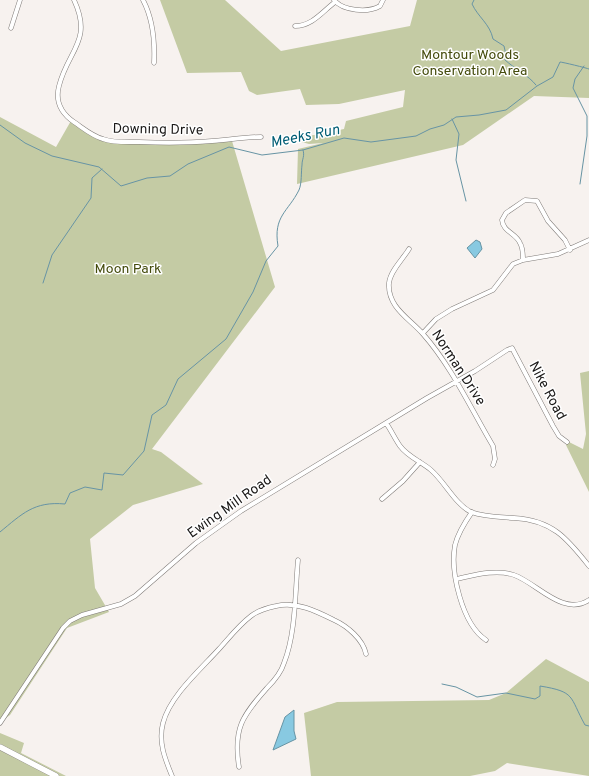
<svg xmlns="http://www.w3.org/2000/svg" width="589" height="776" viewBox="0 0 589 776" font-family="Overpass,sans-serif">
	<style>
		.green { fill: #c4cba4 }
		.water { fill: #88c9e1; stroke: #6794a4 }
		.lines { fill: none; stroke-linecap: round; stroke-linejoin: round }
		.stream { stroke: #6794a4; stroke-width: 1 }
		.minor-casing { stroke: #807c79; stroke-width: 5 }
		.secondary-casing { stroke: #807c79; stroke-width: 6 }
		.minor { stroke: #fff; stroke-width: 4 }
		.secondary { stroke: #fff; stroke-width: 5.5 }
		.labels { text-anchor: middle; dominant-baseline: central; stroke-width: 3; stroke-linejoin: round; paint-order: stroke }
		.park-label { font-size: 14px; fill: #444b0c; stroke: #fff }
		.street-label { font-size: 14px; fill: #1a1817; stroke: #fff }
		.water-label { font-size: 15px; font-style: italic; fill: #005d75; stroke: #fff }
	</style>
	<rect width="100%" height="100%" fill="#f7f2ef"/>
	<path class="green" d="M 160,0 L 225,0 L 281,51 L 410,26 L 417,0 L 589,0 L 589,98 L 534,96 L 463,145 L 297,184 L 298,149 L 323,143 L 309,144 L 302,142 L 304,137 L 344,129 L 346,121 L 403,107 L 405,90 L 339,104 L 306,105 L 300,89 L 257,95 L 249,91 L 241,72 L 187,73 Z
		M 0,117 L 56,147 L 72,119 L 108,142 L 232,141 L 275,287 L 152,449 L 161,452 L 203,484 L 133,505 L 90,539 L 95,588 L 109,612 L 67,628 L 10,715 L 0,722 Z
		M 589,371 L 589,492 L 566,445 L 569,442 L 583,449 L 586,434 L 580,373 Z
		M 546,659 L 589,682 L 589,776 L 507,763 L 495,771 L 470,776 L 311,776 L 304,713 L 337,702 L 489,700 L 506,693 Z
		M 0,733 L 24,743 L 21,753 L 66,776 L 0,776 Z"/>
	<path class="water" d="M 476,240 L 480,242 L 482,249 L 475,258 L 467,248 Z
		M 294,710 L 294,731 L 296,739 L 273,750 L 285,717 Z"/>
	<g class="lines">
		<path class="stream" d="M 474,0 L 472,4 C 478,17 490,24 493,39 L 504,46 L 506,55 L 505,60 C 515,69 528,75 536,85
			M 452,119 L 459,134 L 456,160 L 466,201
			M 0,125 L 25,143 L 52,156 L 99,167 L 121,186 L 147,178 L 170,176 L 188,164 L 229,147 L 262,155 L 303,150 L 344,138 L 371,142 L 416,136 L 430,129 L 444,125 L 456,117 L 479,115 L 506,110 L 537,86 L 553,77 L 560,62 C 562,62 587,68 589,69
			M 580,184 L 587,136 L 587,116 L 573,88 L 575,79 L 584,66
			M 43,283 L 52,255 L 91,198 L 92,178 L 102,169
			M 0,532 C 22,514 34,501 65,504 L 70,493 L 85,487 L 102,490 L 104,473 L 123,475 L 144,451 L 152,415 L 166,405 L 178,379 L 226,339 L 253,292 L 266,261 L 278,246 C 273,216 288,212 299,190 C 302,183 301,172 302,165 C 302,159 305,156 303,150
			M 442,684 L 456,687 L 477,697 L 506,693 L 535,699 L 540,696 L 540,686 C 576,692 569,696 585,725 L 589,726"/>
		<g class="minor-casing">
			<path id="minor" d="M 74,0 C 93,41 68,50 59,86 C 55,101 61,113 74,122 C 83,128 92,136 103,139 C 114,143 127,142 139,142 C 163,143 188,143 212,141 C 229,140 245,137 261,137
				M 143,0 C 153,19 155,42 154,63
				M 334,0 C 343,11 368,13 380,6 L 383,0
				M 295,26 C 312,26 322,12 335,2
				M 11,28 L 20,0
				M 409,249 C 403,259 390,271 389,283 C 387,307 410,319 423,334 C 452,367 471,409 493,446 L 495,459 L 493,465
				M 523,260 C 523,255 523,248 520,243 C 516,233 503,232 502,220 L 506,213 L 525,200 L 537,201 L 548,221 L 565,240 L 570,250
				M 423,333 L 436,319 L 452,309 L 493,290 L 513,264 L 523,260 L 558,254 L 589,240
				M 386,423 C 391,430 395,439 400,446 C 408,457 422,462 431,470 C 445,482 455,504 471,512 C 484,517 500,517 514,518 C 552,520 567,538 589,566
				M 382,499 L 403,481 L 420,462
				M 472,512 C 465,522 458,533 455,545 C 450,572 462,624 486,640
				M 456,579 C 475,575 496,569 514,575 C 537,583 563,617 589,600
				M 0,723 L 63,628 L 70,621 L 82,615 L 121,604 L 135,596 L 196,543 L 241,511 L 427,398 L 475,371 L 507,350 L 512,348 L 553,426 L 559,436 L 567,442
				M 239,767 C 233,729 242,716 267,688 C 274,681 281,673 284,663 C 296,633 295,592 298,560
				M 172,776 C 165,759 158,742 163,723 C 170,696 200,670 219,649 C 229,638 239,625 251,616 C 257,611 267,608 276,606 C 296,601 316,611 334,620 C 347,626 363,639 366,654"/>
		</g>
		<g class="secondary-casing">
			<path id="secondary" d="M 0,747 L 56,776"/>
		</g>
		<use href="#minor" class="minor"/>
		<use href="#secondary" class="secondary"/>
	</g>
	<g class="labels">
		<g class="park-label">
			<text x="470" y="55">Montour Woods<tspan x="470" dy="16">Conservation Area</tspan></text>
			<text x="128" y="269">Moon Park</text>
		</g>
		<g class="street-label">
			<text transform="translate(158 130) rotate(1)">Downing Drive</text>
			<text transform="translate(458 368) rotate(57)">Norman Drive</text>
			<text transform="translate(547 391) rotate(62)">Nike Road</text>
			<text transform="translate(230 507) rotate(-35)">Ewing Mill Road</text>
		</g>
		<g class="water-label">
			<text transform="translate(305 137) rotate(-11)">Meeks Run</text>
		</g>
	</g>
</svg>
